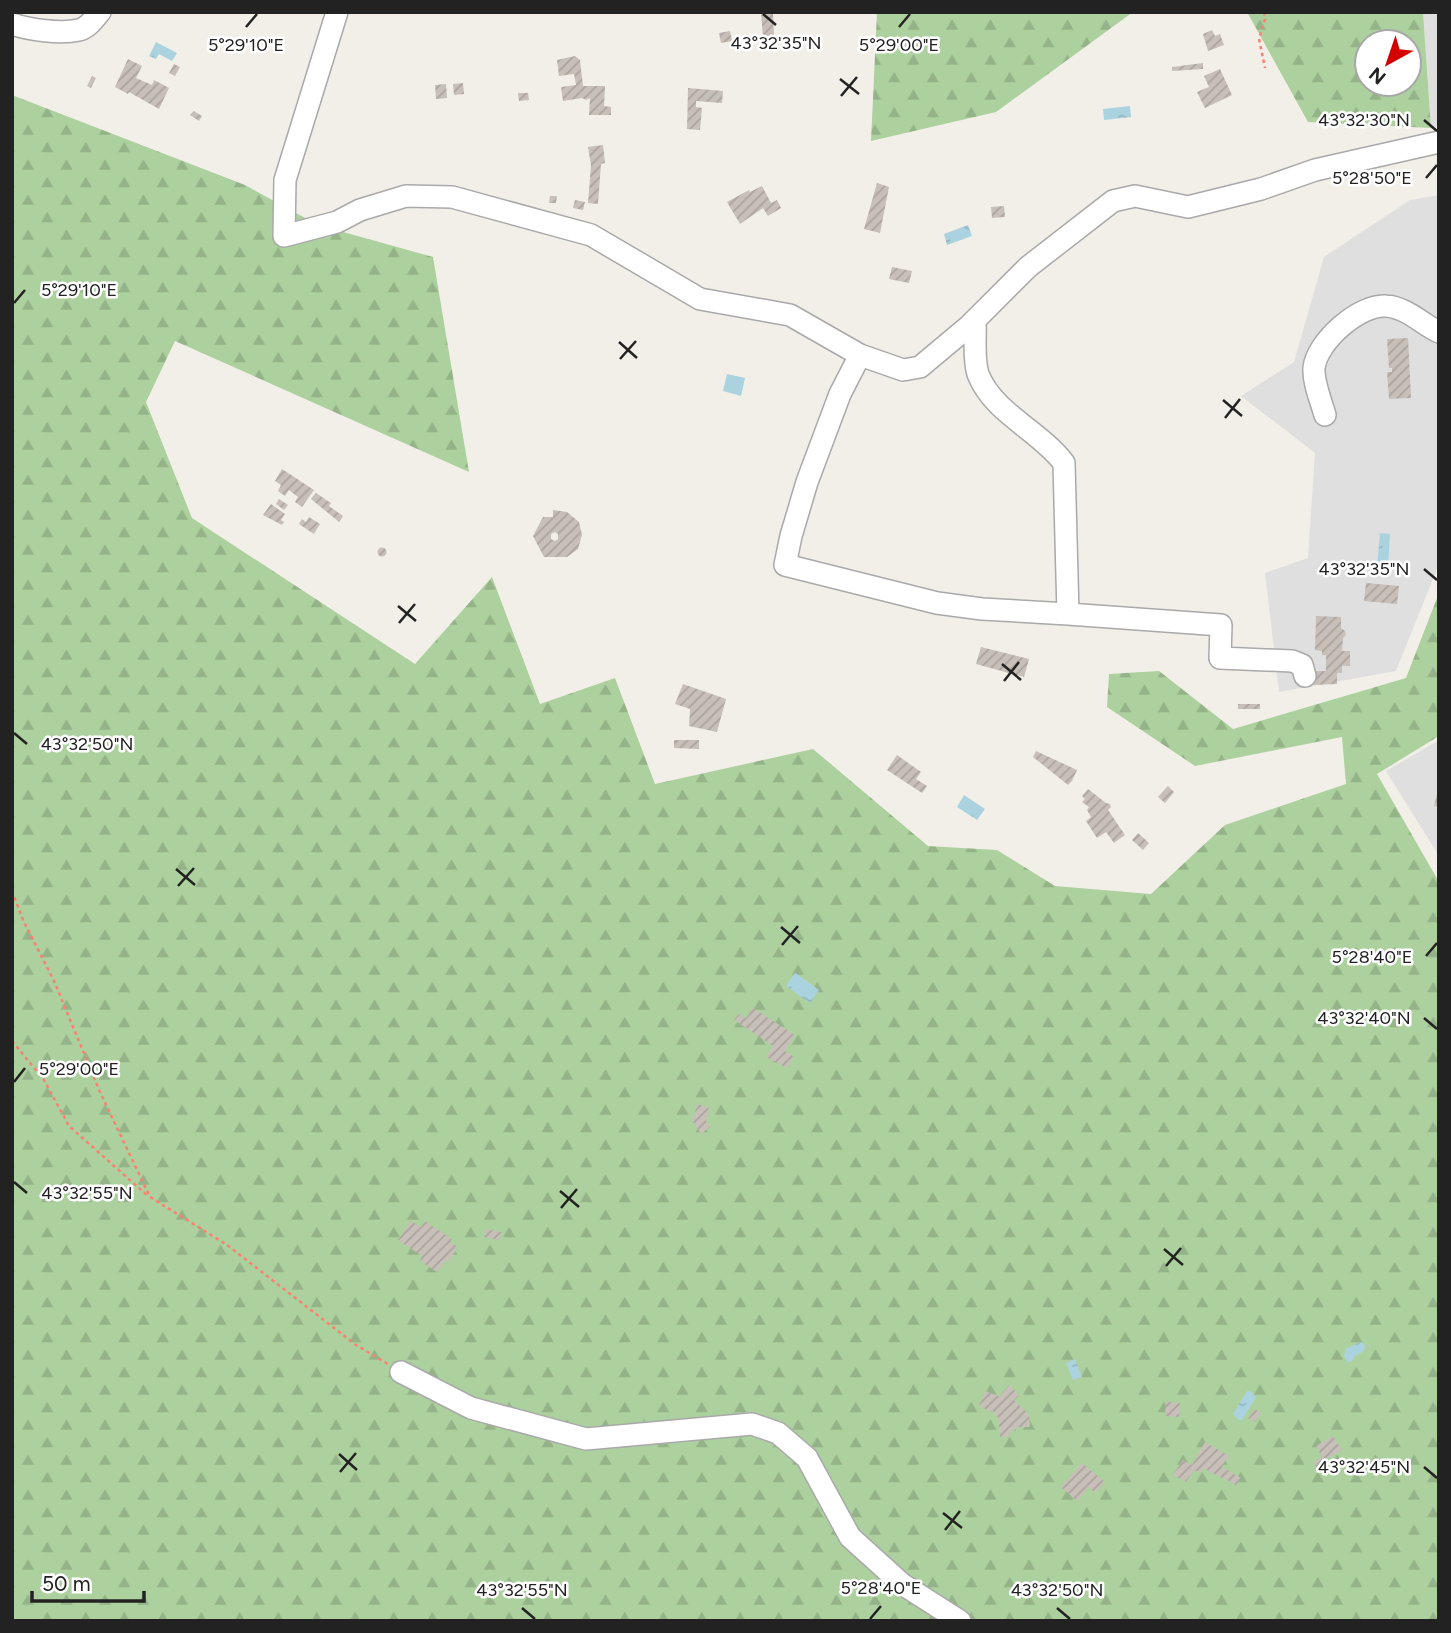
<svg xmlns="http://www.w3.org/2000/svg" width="1451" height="1633" viewBox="0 0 1451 1633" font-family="Figtree,sans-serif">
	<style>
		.residential { fill: #e0dfdf }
		.forest { fill: url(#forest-firs); fill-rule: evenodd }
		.water { fill: url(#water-ripples) }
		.building { fill: url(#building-hatch); fill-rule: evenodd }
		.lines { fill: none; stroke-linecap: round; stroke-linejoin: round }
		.minor-casing { stroke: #a9a9a9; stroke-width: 24 }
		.path { stroke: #fa8072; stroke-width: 2.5; stroke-dasharray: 3.5 3.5; stroke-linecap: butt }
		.minor { stroke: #fff; stroke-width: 21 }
		.ticks { fill: none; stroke: #222; stroke-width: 2.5 }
		.ticks-label { font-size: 18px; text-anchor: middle; fill: #222; stroke: #fff; stroke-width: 5; stroke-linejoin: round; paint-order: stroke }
	</style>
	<defs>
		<pattern id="forest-firs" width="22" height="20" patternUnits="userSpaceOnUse" patternTransform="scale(1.75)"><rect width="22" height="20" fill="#add19e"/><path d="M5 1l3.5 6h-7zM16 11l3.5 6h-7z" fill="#95b388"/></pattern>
		<pattern id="water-ripples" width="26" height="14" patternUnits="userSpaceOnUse" patternTransform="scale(1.75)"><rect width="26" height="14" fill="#aad3df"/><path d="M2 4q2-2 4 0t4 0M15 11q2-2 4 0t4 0" fill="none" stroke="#92b5bf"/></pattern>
		<pattern id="building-hatch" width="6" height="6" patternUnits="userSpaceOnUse" patternTransform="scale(1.75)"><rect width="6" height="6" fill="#c7bfb8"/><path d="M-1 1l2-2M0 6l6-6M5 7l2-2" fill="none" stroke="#aba49e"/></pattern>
	</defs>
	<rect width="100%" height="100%" fill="#f2efe9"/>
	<path class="residential" d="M 1423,12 L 1439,12 L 1439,125 L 1431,128 Z
		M 1439,195 L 1439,564 L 1396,671 L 1279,692 L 1265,573 L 1308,558 L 1315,453 L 1241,396 L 1294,362 L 1324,257 L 1410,200 Z
		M 1439,740 L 1439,856 L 1386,771 Z"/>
	<path class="forest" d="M 877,12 L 1133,12 L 996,112 L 871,141 Z
		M 1247,12 L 1423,12 L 1431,128 L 1308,122 ZM 1367,42 L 1409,42 L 1409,84 L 1367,84 Z
		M 12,95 L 245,185 L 318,225 L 433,257 L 469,472 L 175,341 L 146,402 L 192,518 L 415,664 L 492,577 L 540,704 L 615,678 L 655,784 L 813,749 L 928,846 L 997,850 L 1055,886 L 1151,894 L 1225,825 L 1346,784 L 1342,737 L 1195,766 L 1107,707 L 1109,674 L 1159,671 L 1233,729 L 1406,678 L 1439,593 L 1439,736 L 1377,774 L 1439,882 L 1439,1621 L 12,1621 Z"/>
	<path class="water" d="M 156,42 L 177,53 L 172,61 L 159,54 L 156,59 L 149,56 Z
		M 1130,106 L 1131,117 L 1104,120 L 1103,109 Z
		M 968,225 L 972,236 L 947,245 L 944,234 Z
		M 727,374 L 745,378 L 741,396 L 723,391 Z
		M 1380,533 L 1390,534 L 1388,568 L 1377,567 Z
		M 964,795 L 985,809 L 977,820 L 957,807 Z
		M 795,973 L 819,990 L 810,1003 L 786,986 Z
		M 1360,1342 L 1365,1345 L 1364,1351 L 1355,1356 L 1352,1361 L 1347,1362 L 1344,1356 L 1346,1349 Z
		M 1075,1359 L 1082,1377 L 1073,1380 L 1066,1363 Z
		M 1247,1391 L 1250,1391 L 1256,1397 L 1242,1420 L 1239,1420 L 1233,1414 Z"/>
	<path class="building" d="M 761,12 L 773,12 L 774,37 L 763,38 Z
		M 1212,30 L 1215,36 L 1220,34 L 1224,45 L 1208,51 L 1203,34 Z
		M 730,31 L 732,41 L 721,43 L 719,33 Z
		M 575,56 L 580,60 L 583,86 L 605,86 L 604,106 L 611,107 L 611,115 L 589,115 L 590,98 L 586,100 L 582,98 L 563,101 L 561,87 L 576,85 L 574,74 L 559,76 L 557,60 Z
		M 128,59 L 142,66 L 136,78 L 152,85 L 154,80 L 169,88 L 159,109 L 129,92 L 128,94 L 115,87 Z
		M 1203,63 L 1203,69 L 1172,71 L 1172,67 Z
		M 174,64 L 180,67 L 175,76 L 169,73 Z
		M 1220,69 L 1232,95 L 1205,108 L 1197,92 L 1209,87 L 1204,76 Z
		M 92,76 L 96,78 L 91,88 L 87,86 Z
		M 463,83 L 464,94 L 454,95 L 453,84 Z
		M 446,84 L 447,98 L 436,99 L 435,85 Z
		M 688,88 L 723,91 L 722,103 L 696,101 L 696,107 L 702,108 L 700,130 L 687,129 Z
		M 518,93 L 528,93 L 529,100 L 519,101 Z
		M 194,111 L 202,116 L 199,121 L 190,115 Z
		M 603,145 L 605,163 L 601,164 L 598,204 L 588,203 L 591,165 L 588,147 Z
		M 877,183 L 889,187 L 880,233 L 864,229 Z
		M 762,186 L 771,203 L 777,200 L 781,208 L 768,216 L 763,208 L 740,224 L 727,202 L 749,190 L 750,192 Z
		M 550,196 L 557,196 L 556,203 L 549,203 Z
		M 575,200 L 585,202 L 583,210 L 573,208 Z
		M 1004,206 L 1005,217 L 992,218 L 991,207 Z
		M 892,267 L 912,271 L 909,283 L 889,279 Z
		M 1408,338 L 1411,398 L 1389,399 L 1387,372 L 1392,372 L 1392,368 L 1389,368 L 1387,339 Z
		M 282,469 L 314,490 L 302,507 L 295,502 L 298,497 L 289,490 L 285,496 L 278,491 L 281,485 L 275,481 Z
		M 316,493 L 331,503 L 329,506 L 343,516 L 339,522 L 311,499 Z
		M 279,499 L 288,505 L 284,510 L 276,504 Z
		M 271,504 L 285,514 L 281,520 L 284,522 L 282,525 L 263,515 Z
		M 553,510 L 567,512 L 579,522 L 582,535 L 578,549 L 567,557 L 544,557 L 533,536 L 543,517 L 553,517 ZM 555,532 L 558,534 L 558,539 L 555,541 L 551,539 L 551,534 Z
		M 309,517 L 320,524 L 314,534 L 299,524 L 302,519 L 306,522 Z
		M377.5 552a4.5 4.5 0 1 1 9 0a4.5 4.5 0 1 1-9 0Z
		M 1366,583 L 1399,586 L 1397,604 L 1364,601 Z
		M 1316,616 L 1341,617 L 1341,628 L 1345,631 L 1346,635 L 1343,638 L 1342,651 L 1350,651 L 1350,666 L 1342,666 L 1342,673 L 1337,673 L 1337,684 L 1314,685 L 1315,671 L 1326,671 L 1326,655 L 1322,655 L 1322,651 L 1315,650 Z
		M 981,647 L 1029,659 L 1024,677 L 976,664 Z
		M 683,684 L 726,699 L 717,732 L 689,726 L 690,709 L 675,704 Z
		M 1238,704 L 1260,704 L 1260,709 L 1238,709 Z
		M 674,740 L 699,740 L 699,749 L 674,748 Z
		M 1036,751 L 1077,770 L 1072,781 L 1068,785 L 1033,757 Z
		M 897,755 L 921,772 L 916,779 L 927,786 L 922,793 L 887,770 Z
		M 1168,786 L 1174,792 L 1165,803 L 1158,797 Z
		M 1088,789 L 1106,803 L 1110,804 L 1111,807 L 1108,810 L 1125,835 L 1114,843 L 1106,832 L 1097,838 L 1086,821 L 1091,817 L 1087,810 L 1089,807 L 1082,802 L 1085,799 L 1082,796 Z
		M 1438,790 L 1439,791 L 1439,807 L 1434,806 Z
		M 1138,833 L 1149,843 L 1143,850 L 1132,840 Z
		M 753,1008 L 795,1035 L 785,1051 L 794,1057 L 787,1068 L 766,1057 L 773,1046 L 734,1020 L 739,1014 L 746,1018 Z
		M 698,1104 L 709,1108 L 706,1121 L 710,1127 L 701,1134 L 692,1120 Z
		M 411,1221 L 421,1227 L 425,1221 L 452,1239 L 450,1242 L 458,1247 L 449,1261 L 446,1260 L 437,1272 L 420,1261 L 422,1256 L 398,1240 Z
		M 486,1229 L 501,1232 L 499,1240 L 484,1237 Z
		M 1010,1385 L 1019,1396 L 1014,1400 L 1029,1415 L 1030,1427 L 1016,1427 L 1016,1431 L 1009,1430 L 1009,1436 L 1000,1437 L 998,1418 L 993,1411 L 991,1412 L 979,1406 L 985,1391 L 1001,1397 L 1002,1393 Z
		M 1166,1402 L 1180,1403 L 1179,1417 L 1165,1416 Z
		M 1255,1409 L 1261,1413 L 1255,1422 L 1248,1418 Z
		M 1333,1436 L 1342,1450 L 1324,1460 L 1327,1465 L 1318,1470 L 1314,1462 L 1322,1457 L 1316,1446 Z
		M 1205,1442 L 1229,1456 L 1222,1467 L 1241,1478 L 1236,1485 L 1203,1468 L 1200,1473 L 1194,1470 L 1186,1482 L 1173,1475 L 1183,1460 L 1192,1465 Z
		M 1082,1463 L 1105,1482 L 1095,1493 L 1089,1487 L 1077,1501 L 1061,1487 Z"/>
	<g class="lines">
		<g class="minor-casing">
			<path id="minor" d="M 337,12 L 285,180 L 284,236 L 337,222 L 360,210 L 406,196 L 452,197 L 591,235 L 700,299 L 790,315 L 860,355 L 903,370 L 920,367 L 969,326 L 1028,267 L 1113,201 L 1135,196 L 1188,207 L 1261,189 L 1315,170 L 1439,142
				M 12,24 C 30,30 60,34 79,30 C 88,28 94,19 100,12
				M 975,320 C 976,336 973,359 978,374 C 993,413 1039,430 1064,463 L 1068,614 L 1221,625 L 1220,658 L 1292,661 L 1302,665 L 1305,676
				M 860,355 L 840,394 L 807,482 L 791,536 L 785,565 L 937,603 L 982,609 L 1068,614
				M 1325,415 C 1321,401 1313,382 1314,368 C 1317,341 1360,304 1386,306 C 1406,307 1422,324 1439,332
				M 401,1372 L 471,1408 L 586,1439 L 752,1424 L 778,1433 L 807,1458 L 850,1537 L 902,1584 L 960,1621"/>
		</g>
		<path class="path" d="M 1264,12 L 1265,19 L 1259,39 L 1265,68
			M 12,891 L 23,920 L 54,981 L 100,1092 L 150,1197 L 227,1245 L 356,1345 L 388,1364
			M 12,1041 L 44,1080 L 69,1126 L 149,1197"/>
		<use href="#minor" class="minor"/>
	</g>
	<path class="ticks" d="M 763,14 L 776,25M 246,27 L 257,14M 899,27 L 910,14M 840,79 L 859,94M 841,96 L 857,77M 1424,120 L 1437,131M 1426,178 L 1437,165M 14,303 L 25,290M 619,342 L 637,358M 620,359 L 636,341M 1223,400 L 1242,416M 1225,418 L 1240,399M 1424,569 L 1437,580M 398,606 L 416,621M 399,623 L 415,604M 1002,664 L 1021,680M 1004,681 L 1019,662M 14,733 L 27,744M 176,869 L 195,885M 178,886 L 194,868M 781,927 L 800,943M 782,945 L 798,926M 1426,956 L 1437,943M 1424,1018 L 1437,1029M 14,1082 L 25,1068M 14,1182 L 27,1193M 560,1191 L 579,1207M 561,1208 L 577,1189M 1164,1249 L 1183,1265M 1166,1266 L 1181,1248M 339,1454 L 357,1470M 1424,1467 L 1437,1478M 340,1472 L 356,1453M 943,1513 L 962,1528M 945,1530 L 960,1511M 522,1608 L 535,1619M 1057,1608 L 1070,1619M 870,1619 L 881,1606"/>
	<g class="ticks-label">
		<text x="776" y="49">43°32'35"N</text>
		<text x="246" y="51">5°29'10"E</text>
		<text x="899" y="51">5°29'00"E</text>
		<text x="1364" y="126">43°32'30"N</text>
		<text x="1372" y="184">5°28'50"E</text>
		<text x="79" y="296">5°29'10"E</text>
		<text x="1364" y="575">43°32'35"N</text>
		<text x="87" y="750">43°32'50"N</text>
		<text x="1372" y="963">5°28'40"E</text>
		<text x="1364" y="1024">43°32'40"N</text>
		<text x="79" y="1075">5°29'00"E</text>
		<text x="87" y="1199">43°32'55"N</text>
		<text x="1364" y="1473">43°32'45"N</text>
		<text x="881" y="1594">5°28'40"E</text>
		<text x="522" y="1596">43°32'55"N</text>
		<text x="1057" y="1596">43°32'50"N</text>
	</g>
	<rect width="1451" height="1633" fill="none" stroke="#222222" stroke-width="28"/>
	<g transform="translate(1388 63) rotate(220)"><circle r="33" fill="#ffffff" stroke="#a7a7a7" stroke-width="2"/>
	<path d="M0-5L12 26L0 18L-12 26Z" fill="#d40000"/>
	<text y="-10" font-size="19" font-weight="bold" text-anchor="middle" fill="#222222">N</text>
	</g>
	<path d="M32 1591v10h112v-10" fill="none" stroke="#222222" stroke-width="3.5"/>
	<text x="42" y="1591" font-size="21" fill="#222222" stroke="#ffffff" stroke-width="5" paint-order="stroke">50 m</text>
</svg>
